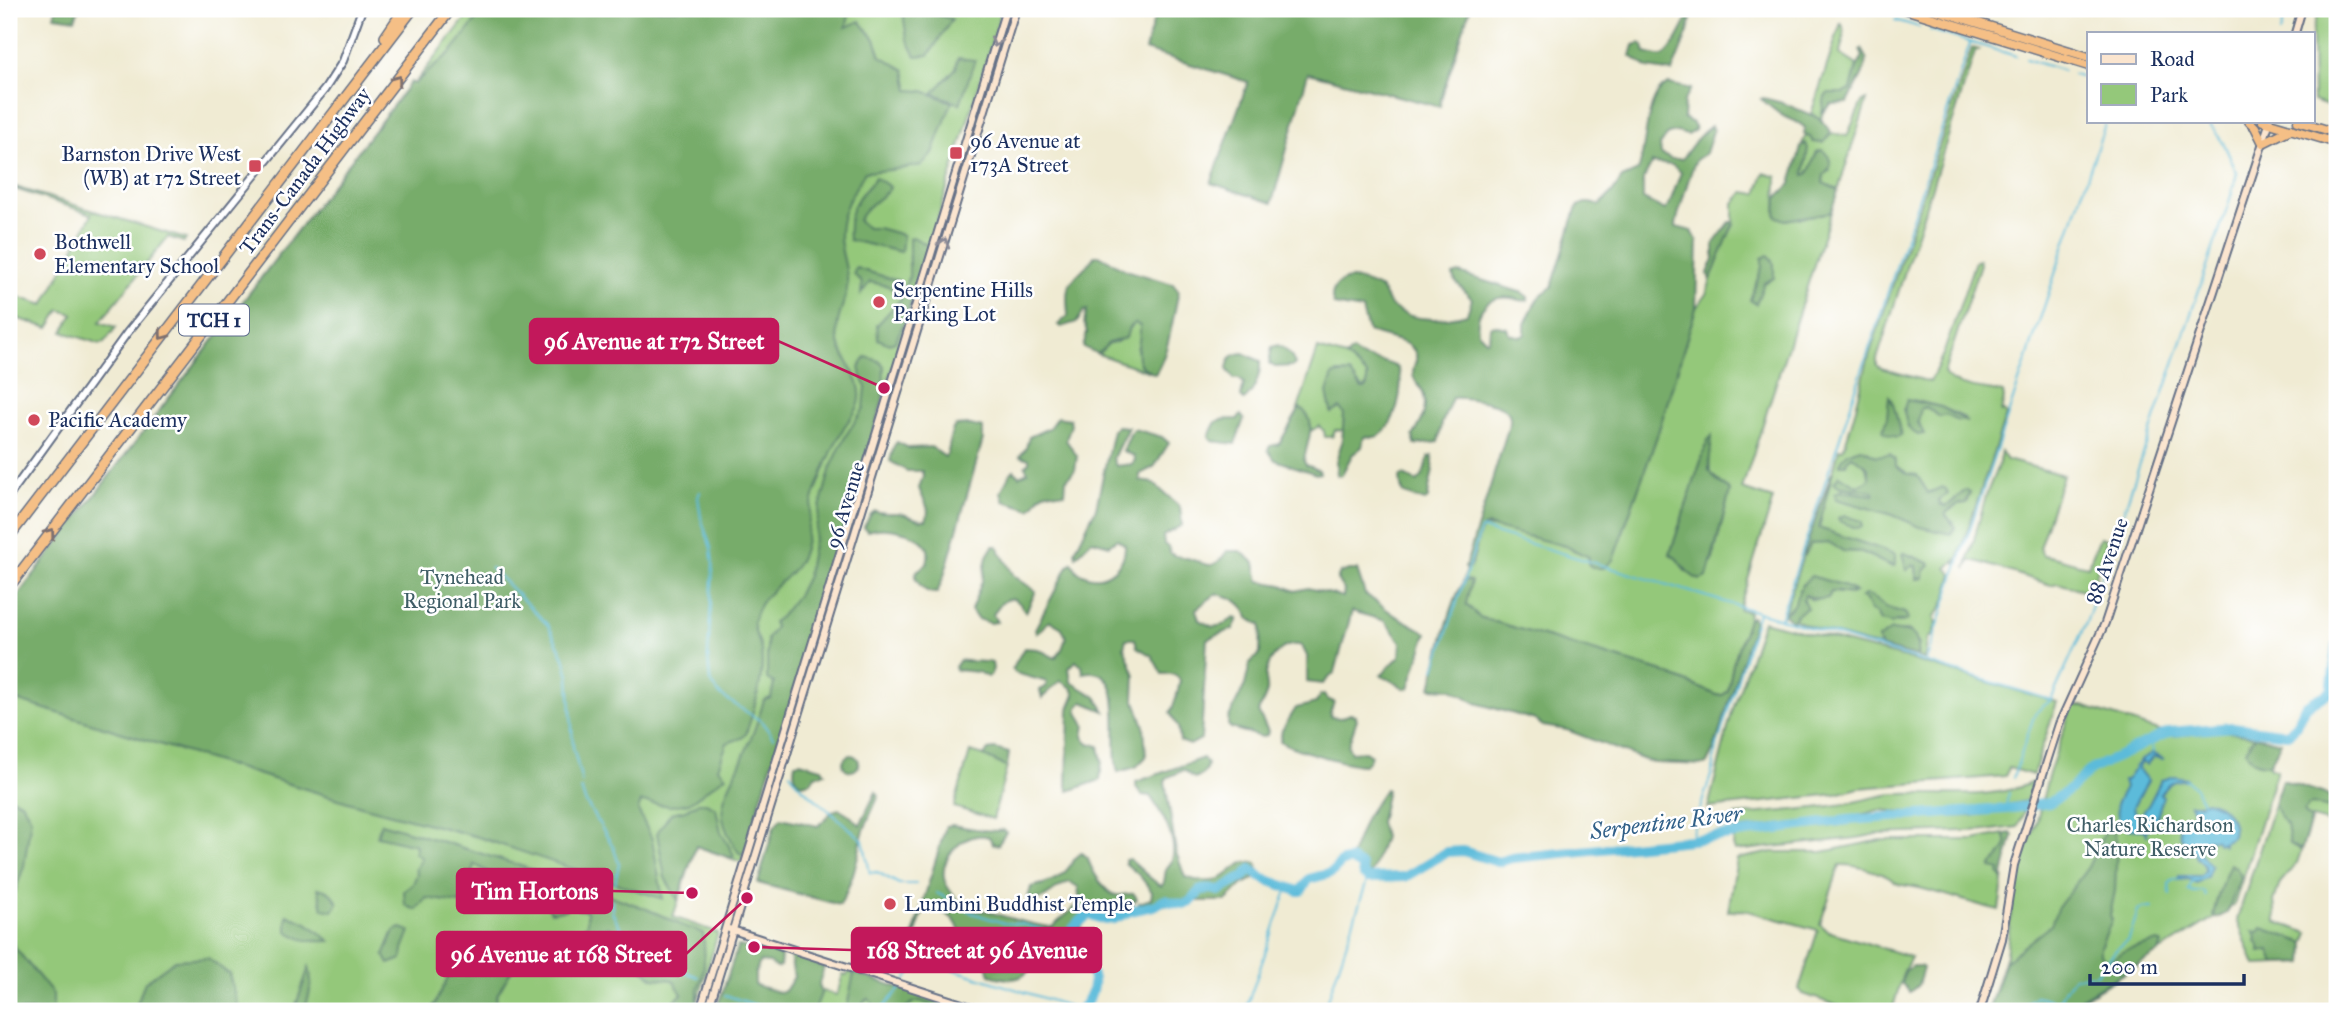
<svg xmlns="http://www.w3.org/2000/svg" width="2346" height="1020" viewBox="0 0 2346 1020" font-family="'IM FELL Great Primer',serif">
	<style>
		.green { fill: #94c87a; stroke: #587c6c; stroke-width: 2; fill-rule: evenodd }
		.forest { fill: #77ac6a; stroke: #496e64; stroke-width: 2; fill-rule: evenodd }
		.water { fill: #5bbbda; stroke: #3b759c; stroke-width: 2 }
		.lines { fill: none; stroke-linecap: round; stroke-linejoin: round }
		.stream { stroke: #5bbbda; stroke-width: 2 }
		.river { stroke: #5bbbda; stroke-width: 10 }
		.tertiary-casing { stroke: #667187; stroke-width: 10 }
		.secondary-casing { stroke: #667187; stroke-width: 10 }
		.trunk-casing { stroke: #667187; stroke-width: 11 }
		.motorway-casing { stroke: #667187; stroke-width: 12 }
		.tertiary { stroke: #fff; stroke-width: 6 }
		.secondary { stroke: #fbe5cf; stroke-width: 6 }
		.trunk { stroke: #f5bf86; stroke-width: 8 }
		.motorway { stroke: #f5bf86; stroke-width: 9 }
		.oneway { stroke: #8b8a96 }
		.oneway2 { stroke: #7d7070 }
		.poi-dot { fill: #d1495b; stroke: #fff; stroke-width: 2.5 }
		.labels { text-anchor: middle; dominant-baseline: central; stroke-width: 5; stroke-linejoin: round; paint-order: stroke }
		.shield { fill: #fff; stroke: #5f6d8e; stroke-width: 2 }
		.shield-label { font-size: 19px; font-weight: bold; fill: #1b2f5e }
		.poi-label { font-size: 21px; fill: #1b2f5e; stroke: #fff; text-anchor: start }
		.street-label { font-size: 21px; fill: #1b2f5e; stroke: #fff }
		.park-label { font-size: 21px; fill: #3f5d66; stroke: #fff }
		.water-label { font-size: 23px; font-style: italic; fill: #316089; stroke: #fff }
		.leader { fill: none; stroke: #c2185b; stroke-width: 2.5 }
		.callout-dot { fill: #c2185b; stroke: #fff; stroke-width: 2.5 }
		.callout { fill: #c2185b; stroke: #c2185b; stroke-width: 2.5 }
		.callout-label { font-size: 23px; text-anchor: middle; font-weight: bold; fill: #fff }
	</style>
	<rect width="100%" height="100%" fill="#fff"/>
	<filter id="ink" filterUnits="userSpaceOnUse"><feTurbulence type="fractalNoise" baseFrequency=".0143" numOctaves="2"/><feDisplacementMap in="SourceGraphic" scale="14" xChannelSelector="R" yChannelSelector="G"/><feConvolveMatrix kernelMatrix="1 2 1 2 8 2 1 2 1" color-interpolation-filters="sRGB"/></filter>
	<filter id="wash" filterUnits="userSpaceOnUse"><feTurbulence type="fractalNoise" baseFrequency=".00686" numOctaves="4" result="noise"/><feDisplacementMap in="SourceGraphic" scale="28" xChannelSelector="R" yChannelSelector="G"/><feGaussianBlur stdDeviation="1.57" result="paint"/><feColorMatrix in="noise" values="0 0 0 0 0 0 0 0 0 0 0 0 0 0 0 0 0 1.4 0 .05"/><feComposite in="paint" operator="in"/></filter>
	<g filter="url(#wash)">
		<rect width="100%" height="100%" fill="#f0ebd3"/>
		<path class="green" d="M 473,9 L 1002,9 L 741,862 L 696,846 L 673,917 L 718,933 L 695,1011 L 9,1011 L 9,607 L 411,82 L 414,84 Z
			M 2319,9 L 2337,9 L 2337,109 L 2313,101 L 2312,33 Z
			M 1841,23 C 1848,33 1841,44 1840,54 L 1857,65 L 1851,90 C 1830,100 1827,93 1821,119 L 1811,114 Z
			M 1972,48 L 1979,50 L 1975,52 L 1877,359 L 1877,365 L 1881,368 L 1930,382 L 1944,352 L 1975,261 L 1979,260 L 1980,264 L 1944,373 C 1952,388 1987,389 2003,393 L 2004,399 L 2001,412 L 2004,411 L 2006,415 L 1956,565 L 1956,560 L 1947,568 L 1953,574 C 1949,588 1945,608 1934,617 L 1937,622 L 1932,636 L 1928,638 L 1924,659 L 1917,657 L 1919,644 L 1910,631 L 1900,631 L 1878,639 L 1880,647 L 1822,631 L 1794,620 L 1796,614 L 1806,608 L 1803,600 L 1805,595 L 1812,600 L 1828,598 L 1831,592 L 1851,594 L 1853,590 L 1818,578 L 1802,584 L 1795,604 L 1784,614 L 1804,553 L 1805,555 L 1810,543 L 1830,543 L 1843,551 L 1862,552 L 1893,567 L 1824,531 L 1819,528 L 1819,524 L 1839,449 L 1843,449 C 1855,419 1860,387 1869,356 ZM 1913,400 L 1941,407 L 1965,418 L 1946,415 L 1940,417 L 1927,408 L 1920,408 L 1917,416 L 1921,428 L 1908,427 L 1903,409 ZM 1861,448 L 1876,456 L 1894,458 L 1896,466 L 1922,483 L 1928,493 L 1933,492 L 1940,504 L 1946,507 L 1966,490 L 1970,492 L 1966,503 L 1958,504 L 1946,513 L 1945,516 L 1953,522 L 1920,526 L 1893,515 L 1837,499 L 1840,491 L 1874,495 L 1873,491 L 1841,487 L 1839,475 L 1858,486 L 1869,479 C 1869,467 1863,460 1852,456 L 1847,460 ZM 1904,553 L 1929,563 L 1924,572 L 1916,573 L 1916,566 L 1909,567 ZM 1866,600 L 1877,600 C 1881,603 1885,608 1891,609 C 1900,612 1905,610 1908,619 L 1902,622 L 1880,621 L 1876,613 L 1870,611 Z
			M 1867,100 L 1838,190 L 1823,183 L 1824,175 L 1830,170 L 1817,152 L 1808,174 L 1804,175 C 1803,165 1807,155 1806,144 L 1802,144 L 1806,135 C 1814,139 1813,143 1823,143 L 1831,133 L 1847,136 L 1862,102 Z
			M 1764,173 L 1777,177 L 1776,216 L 1786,220 L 1831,212 L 1742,489 L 1773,499 L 1739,609 L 1749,612 L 1748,619 L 1733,664 L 1728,691 L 1723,695 L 1716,695 L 1660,671 L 1479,617 L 1466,604 L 1466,580 L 1463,582 L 1467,569 L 1471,566 L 1479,534 L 1483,528 L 1500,528 L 1524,534 L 1565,546 L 1589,557 L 1613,560 L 1657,436 L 1696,308 L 1706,294 L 1725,240 L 1734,225 L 1734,203 L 1744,192 L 1757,194 ZM 1762,267 L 1773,268 L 1774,278 L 1764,283 L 1750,300 ZM 1708,440 L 1710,473 L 1730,491 L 1712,563 L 1685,571 L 1676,557 L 1670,554 Z
			M 9,185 L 186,239 L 184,242 L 168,237 L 100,322 L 116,327 L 104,343 L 100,344 L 63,332 L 73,314 L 60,310 L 49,328 L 9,316 L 9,294 L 44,305 L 92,214 L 9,187 Z
			M 1135,322 L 1140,326 L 1141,335 L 1137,349 L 1140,365 L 1150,372 L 1098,354 L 1109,343 L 1117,342 Z
			M 1318,349 L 1346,357 L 1367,375 L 1368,383 L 1365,389 L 1345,373 L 1337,373 L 1330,404 L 1331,411 L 1332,413 L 1340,408 L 1344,414 L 1343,430 L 1335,430 L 1332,437 L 1325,437 L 1324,431 L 1319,426 L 1311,431 L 1311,425 L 1300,408 L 1298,409 Z
			M 2001,452 L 2007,460 L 2063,475 L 2039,548 L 2043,555 C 2059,557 2071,563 2088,566 L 2100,537 L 2107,539 L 2091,592 L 2057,583 L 2051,585 L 1976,561 L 1970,561 L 1966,569 L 1986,495 L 1999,463 Z
			M 1763,621 L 1905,658 L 2057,702 L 2033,775 L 2009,768 L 2005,776 L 1859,788 L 1836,794 L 1708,808 L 1732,712 Z
			M 2072,706 L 2083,706 L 2173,736 L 2225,731 L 2255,736 L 2249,743 L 2260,764 L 2270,764 L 2270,767 L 2277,770 L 2234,905 L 2064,1011 L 1988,1011 L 2006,955 L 2013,898 L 2023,859 L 2037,821 L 2048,776 Z
			M 970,752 L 984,756 L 1007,767 L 993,819 L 954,807 Z
			M 2282,780 L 2337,798 L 2337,838 L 2334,839 L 2330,823 L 2312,818 L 2297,863 L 2280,883 L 2274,901 L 2276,922 L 2309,933 L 2305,943 L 2304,963 L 2255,965 L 2237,920 Z
			M 2033,782 L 2026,801 L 1997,807 L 1909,812 L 1879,810 L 1856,816 L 1734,830 L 1736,815 C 1770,812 1804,810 1837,805 C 1857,803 1875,795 1895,794 C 1938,792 1994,801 2033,782 Z
			M 2025,809 L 2018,827 L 1992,830 L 1878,834 L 1857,838 L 1735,851 L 1733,846 L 1734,838 L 1756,833 L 1827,827 L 1882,819 L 1972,816 Z
			M 2004,834 L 2007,843 L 2006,848 L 1992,866 L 2000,870 L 2002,878 L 2004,875 L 1999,910 C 1967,903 1935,889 1902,885 C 1896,884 1893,880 1888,877 C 1876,871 1853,864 1840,865 L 1820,924 L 1828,931 L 1911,957 L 1903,973 L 1892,1011 L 1853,1011 L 1803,994 L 1799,989 L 1818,930 L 1744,910 L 1728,911 L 1737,859 L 1772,852 L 1822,852 L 1881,840 L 1974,840 Z
			M 849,972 L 854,973 L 853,977 L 961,1011 L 811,1011 L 818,990 L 837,995 L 843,974 L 847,975 Z"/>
		<path class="forest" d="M 56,9 L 79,9 L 75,19 L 54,16 Z
			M 485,9 L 851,9 L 846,27 L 860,21 L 875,39 L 881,56 L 905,70 L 909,90 L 924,91 L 952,102 L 933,153 L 922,165 C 902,169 885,171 865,172 C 851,195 836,217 841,246 C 843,260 849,273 847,288 C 845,305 834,321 838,339 C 842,361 866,380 859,404 C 856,414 846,422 842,431 C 830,453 821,476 813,500 C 807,520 809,547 796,566 C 782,585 759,595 754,620 C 752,631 758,636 760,645 C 767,670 754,710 746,734 L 742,738 L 727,743 L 718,768 L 726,776 L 689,803 L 671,806 L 641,802 L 638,810 L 652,839 L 663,899 L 478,837 L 361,806 L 9,698 L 9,607 L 411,82 L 414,84 L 451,52 Z
			M 889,9 L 916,9 L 952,19 L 929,55 L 916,56 L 907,39 L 903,13 Z
			M 1157,9 L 1470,9 L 1441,99 L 1440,107 L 1308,73 L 1272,203 L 1211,183 L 1248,82 L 1145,50 Z
			M 1692,14 L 1688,32 L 1672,72 L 1648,68 L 1631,56 L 1634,45 L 1640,43 L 1643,45 L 1645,53 C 1650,54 1658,57 1663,56 C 1672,52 1685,25 1689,15 Z
			M 1862,49 L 1867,58 L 1863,73 L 1848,103 L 1831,104 L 1822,113 L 1825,96 L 1829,93 L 1844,93 L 1851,90 L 1857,67 L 1863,57 L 1860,50 Z
			M 958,58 L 975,60 L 960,104 L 933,93 L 956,68 Z
			M 1669,84 L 1691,89 L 1684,101 L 1683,118 L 1693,123 L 1695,130 L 1687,135 L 1677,132 L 1668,134 L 1660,145 L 1661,154 L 1671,159 L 1682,159 C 1691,147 1698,135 1711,126 L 1713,131 L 1706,153 C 1705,154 1697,159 1696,160 C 1693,164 1675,222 1676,227 L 1692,231 L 1698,242 L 1696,308 L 1657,436 L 1613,560 L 1604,568 L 1593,568 L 1588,564 L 1589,557 L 1565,546 L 1488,526 L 1483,528 C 1474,541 1478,558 1467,569 L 1465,568 L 1510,422 C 1510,417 1510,414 1507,411 C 1500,402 1463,397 1452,398 L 1442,423 L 1438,442 L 1415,445 L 1413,436 C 1422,423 1430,404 1421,389 C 1419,385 1414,380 1413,375 C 1412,366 1421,358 1413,349 C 1403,338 1381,338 1368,331 L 1362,310 L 1334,305 C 1328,292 1337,280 1351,279 C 1361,279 1372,285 1381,289 C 1385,294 1387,303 1392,307 C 1415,323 1442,321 1467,314 L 1472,299 L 1455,281 L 1453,275 L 1459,273 L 1523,293 L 1528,297 L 1528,300 C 1521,302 1519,299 1511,298 C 1489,295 1475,309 1478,332 L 1486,340 L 1489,339 L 1490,327 L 1493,325 L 1507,328 L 1510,334 L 1521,337 L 1525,334 L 1525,324 L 1534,305 L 1541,295 L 1552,287 L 1576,209 C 1583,200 1591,203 1600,205 L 1612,193 L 1622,178 L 1638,171 C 1647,149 1644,93 1669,84 ZM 1652,163 L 1672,165 L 1681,172 L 1669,205 L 1665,210 L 1643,199 L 1643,180 Z
			M 1763,98 L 1783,103 L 1821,119 L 1831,133 L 1823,143 L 1813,142 L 1810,137 L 1804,134 L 1805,128 C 1799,121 1793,121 1785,117 C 1777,113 1769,105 1761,99 Z
			M 1806,143 L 1808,148 L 1804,175 L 1808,174 L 1817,152 L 1822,150 C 1832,157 1833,167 1824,175 L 1823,183 L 1838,190 L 1831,212 L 1785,220 L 1776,216 L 1777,198 L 1791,184 L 1801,147 Z
			M 875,177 L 890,187 L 889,190 L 866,209 L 858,220 L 867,228 L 878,228 L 903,235 L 901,252 L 849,240 C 848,227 849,211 857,200 C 862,191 870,187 875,177 Z
			M 1730,222 L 1734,222 L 1710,281 L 1708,273 L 1714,259 L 1714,243 Z
			M 913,237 L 929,246 L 904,323 L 895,342 L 889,344 L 878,339 L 877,325 L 901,299 L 900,295 L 909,276 L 909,238 Z
			M 1095,255 L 1099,255 L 1126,270 L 1173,284 L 1179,291 C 1173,315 1169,354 1155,374 C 1126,362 1142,348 1140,326 L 1135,323 L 1129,327 L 1126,338 L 1109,343 L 1098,354 L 1083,347 L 1087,332 L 1084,323 L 1087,310 L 1084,311 L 1077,322 L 1061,327 L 1058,325 L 1068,316 C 1068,307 1065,294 1069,286 C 1073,276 1088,267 1095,255 Z
			M 1768,255 L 1774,264 L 1774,278 L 1764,283 L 1756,304 L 1750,300 L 1762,267 L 1762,258 Z
			M 856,268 L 899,281 L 896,289 L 893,290 L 888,286 L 870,282 L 861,294 L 862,284 C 860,277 850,277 856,268 Z
			M 1278,345 C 1287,350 1291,354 1295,364 L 1293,366 L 1275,367 L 1269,363 L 1272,347 Z
			M 1352,351 C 1367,363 1381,357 1398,368 C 1406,385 1395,432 1375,437 C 1371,437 1368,436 1364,437 L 1362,447 L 1352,455 L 1341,476 L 1337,475 L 1336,461 L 1342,442 L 1344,414 L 1340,408 L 1332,413 L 1331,411 L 1327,393 L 1333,375 L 1350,373 L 1362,389 L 1365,389 L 1367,387 L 1367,375 L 1346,357 Z
			M 1243,353 L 1260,361 C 1261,373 1255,392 1244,400 L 1241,397 L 1244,383 L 1239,379 L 1234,379 L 1227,369 C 1229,357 1231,355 1243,353 Z
			M 866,357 L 879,361 L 884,366 L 883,400 L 744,854 L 739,853 C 712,814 722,800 741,762 C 750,742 758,721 764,700 L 771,698 L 774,683 L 767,679 L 767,639 L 775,627 L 773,622 L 780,617 L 798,594 L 807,576 L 820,507 L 831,467 L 846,435 L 864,408 L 866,387 L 859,368 Z
			M 1889,396 C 1896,406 1897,422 1901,435 L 1897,437 L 1886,434 L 1883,430 L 1887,417 Z
			M 1907,400 L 1941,407 L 1967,421 L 1958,421 L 1946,415 L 1940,417 L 1927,408 L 1921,408 L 1918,422 L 1924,434 L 1918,435 C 1906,430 1901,411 1907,400 Z
			M 1300,408 C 1320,421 1306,442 1304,461 L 1306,465 L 1319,470 L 1320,473 L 1316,474 L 1275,460 L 1268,450 L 1270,446 L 1279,444 Z
			M 1241,415 L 1244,419 L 1235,444 L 1212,441 L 1209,437 C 1217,416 1216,420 1238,419 Z
			M 1057,417 L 1070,419 L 1071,425 L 1066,440 L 1077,456 L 1075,470 L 1066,480 L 1065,493 C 1059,494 1053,491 1047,492 C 1038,494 1037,504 1030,509 L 1004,501 L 1001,492 L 1009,475 L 1014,470 L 1019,476 L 1028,472 L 1025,466 L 1029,462 L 1029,459 L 1020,456 L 1026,448 L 1029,437 L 1049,428 Z
			M 970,425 L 983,428 L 983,439 L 944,576 L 937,593 C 926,594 920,586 915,577 L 917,571 L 927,564 C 928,558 930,552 927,547 C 916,530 883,526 867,531 L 864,527 L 871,514 L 875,511 C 884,514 889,513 898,513 C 908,514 915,521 926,520 C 932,507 922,500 919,488 L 923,476 L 922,471 L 907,471 L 890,461 L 894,446 L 897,442 L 909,448 L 931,447 L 945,457 C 952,450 947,435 955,426 Z
			M 1117,426 L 1128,427 L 1113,458 L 1116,466 L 1132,464 L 1135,460 L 1134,456 L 1123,451 L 1131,432 L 1134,429 L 1162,437 L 1169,443 L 1154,467 L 1140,474 L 1140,481 L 1153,483 L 1180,507 L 1182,525 L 1163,536 L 1164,544 L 1169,548 L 1170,553 C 1177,558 1179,556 1187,558 C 1206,563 1212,574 1227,551 L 1240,551 L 1255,563 L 1259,581 L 1282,585 L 1295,591 L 1308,588 L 1343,597 L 1344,590 L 1337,580 L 1340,573 L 1349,570 L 1357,570 L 1365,594 L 1396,616 L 1427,633 L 1409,688 L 1406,689 L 1381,675 L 1400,656 L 1401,642 L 1385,621 L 1352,611 L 1335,672 L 1323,684 L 1307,682 L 1307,656 L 1302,646 C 1284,640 1269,658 1266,674 C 1265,680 1268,685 1267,691 C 1266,698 1261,705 1258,712 L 1268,731 L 1267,735 L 1262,737 L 1231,728 L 1228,725 L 1228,719 L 1245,685 L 1250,663 L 1260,653 L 1261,625 L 1248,618 C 1244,602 1232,596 1216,594 L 1196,609 L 1199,620 L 1213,627 L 1223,625 L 1234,618 L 1238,619 L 1233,629 L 1207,639 L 1201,739 L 1190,745 L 1180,741 L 1178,727 L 1170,713 C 1175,703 1178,692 1180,681 C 1176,672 1170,674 1162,674 L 1152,656 L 1137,647 L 1135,639 L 1126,639 L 1124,647 L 1135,675 L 1134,698 L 1144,726 L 1146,757 L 1136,767 L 1118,772 C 1108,746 1132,662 1083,673 L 1082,665 L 1076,661 L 1069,668 L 1071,682 L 1096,697 L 1105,711 L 1083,702 C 1071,710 1082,716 1085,725 L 1083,737 L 1089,743 L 1099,746 L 1102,761 L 1100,780 L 1069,791 L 1067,786 L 1069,709 L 1075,695 L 1072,688 L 1060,681 L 1042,698 L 1040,690 L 1046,687 L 1047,682 L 1015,673 L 1012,669 L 1024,648 L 1038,649 L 1055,658 L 1062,649 L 1066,638 L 1062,628 L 1050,621 C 1044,624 1042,630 1037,633 L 1035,629 L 1068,566 L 1072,562 C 1074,565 1075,569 1078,572 C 1080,574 1085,574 1088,576 C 1107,582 1126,564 1125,545 L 1117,539 L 1109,545 L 1092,540 L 1076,556 L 1075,551 L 1096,508 L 1113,430 Z
			M 1712,436 C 1712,443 1708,468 1709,471 C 1711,477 1725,486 1730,491 L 1707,577 L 1700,580 C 1682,573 1684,561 1670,554 L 1708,440 Z
			M 1861,448 L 1876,456 L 1890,454 L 1894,458 L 1896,466 L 1909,474 L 1917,475 L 1928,493 L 1942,487 L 1946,489 L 1948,494 L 1939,500 L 1940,504 L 1946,507 L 1966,490 L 1970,492 L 1966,503 L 1958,504 L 1946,513 L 1946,516 L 1956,527 L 1951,534 L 1920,527 L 1893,515 L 1836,499 L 1835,494 L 1840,491 L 1874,495 L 1873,491 L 1841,487 L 1834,483 L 1839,475 L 1858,486 L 1869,479 L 1869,471 L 1866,465 L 1852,456 L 1847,460 L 1846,464 L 1840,464 C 1844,453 1850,451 1861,448 Z
			M 1432,456 C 1436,470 1428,484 1428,499 L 1425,501 L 1404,494 L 1401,487 L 1400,477 L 1404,475 L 1417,482 L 1422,477 L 1429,457 Z
			M 1832,471 L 1819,528 L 1895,554 L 1895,566 L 1884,563 L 1862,552 L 1843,551 L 1830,543 L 1811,544 L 1805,555 L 1804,553 Z
			M 1846,516 L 1862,521 L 1862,527 L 1856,528 L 1839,521 L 1838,518 Z
			M 993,546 L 997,546 L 1014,576 L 1036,591 L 1026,612 C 1023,609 1021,604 1018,602 C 1008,592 997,607 993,615 L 997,622 L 990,623 L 977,619 L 971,610 L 982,581 L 987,556 Z
			M 1904,553 L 1929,563 L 1930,565 L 1924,572 L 1924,578 L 1917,579 L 1916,566 L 1912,565 L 1907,570 L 1902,554 Z
			M 1811,576 L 1842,585 L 1855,592 C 1847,596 1839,590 1831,592 L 1828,598 C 1813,601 1815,598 1805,595 L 1803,600 L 1807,608 L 1797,614 L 1792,621 L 1784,614 C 1799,605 1796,586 1811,576 Z
			M 1466,580 L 1471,581 L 1466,604 L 1479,617 L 1660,671 L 1717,695 L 1723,695 L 1728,691 L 1733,664 L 1748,619 L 1752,617 L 1754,623 L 1714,749 L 1706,765 L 1655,763 L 1645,760 L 1567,730 L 1543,726 L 1535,720 L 1476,703 L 1452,689 L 1431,688 C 1436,667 1452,592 1466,580 Z
			M 1865,595 L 1871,596 L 1887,608 L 1905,613 L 1908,619 L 1907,621 L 1896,621 L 1892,624 L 1880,621 L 1876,613 L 1870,611 L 1866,600 L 1861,597 Z
			M 1891,630 C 1913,633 1919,631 1917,657 L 1880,647 L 1878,639 Z
			M 960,660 C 972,663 984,660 992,663 L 993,669 L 990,676 L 987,677 L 978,672 L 956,670 L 955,667 Z
			M 1324,694 L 1327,699 L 1334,702 L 1330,713 L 1331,717 L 1341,718 L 1350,714 L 1355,715 L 1357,719 L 1348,746 L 1351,752 L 1365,751 L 1371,755 L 1369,761 L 1364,765 C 1351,765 1290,749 1280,741 L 1282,730 L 1296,708 L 1316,703 L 1320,695 Z
			M 2255,736 L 2281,742 L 2270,764 C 2258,764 2250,762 2246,750 Z
			M 995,749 L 1009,753 L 1007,767 L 984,756 L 988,750 Z
			M843 763a8 8 0 1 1 16 0a8 8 0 1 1-16 0Z
			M 1203,758 L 1207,764 C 1207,772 1202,776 1194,778 L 1184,770 L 1168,777 L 1165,781 L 1176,852 L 1185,877 C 1196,881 1213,884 1223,877 C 1237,869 1239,859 1257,863 L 1259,872 L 1256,878 L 1243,884 L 1226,901 L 1182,901 L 1155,907 L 1139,913 L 1135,912 L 1134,908 L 1139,903 L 1151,899 L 1152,892 L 1140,876 L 1125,863 L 1125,860 L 1129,859 C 1137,865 1155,884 1162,886 C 1166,880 1164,877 1166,870 C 1167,866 1171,864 1172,860 C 1178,840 1161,812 1150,796 L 1142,795 L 1136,787 L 1136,782 Z
			M 800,762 L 822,768 L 825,773 L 815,775 L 811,782 L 802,784 C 794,779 793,773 795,763 Z
			M 2282,780 L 2337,798 L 2337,810 L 2333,804 L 2329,808 L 2312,804 L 2308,805 L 2304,812 L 2311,820 L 2301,850 L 2290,844 L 2287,825 L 2280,817 L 2274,804 Z
			M 1385,789 L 1387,790 L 1380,822 L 1384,837 L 1373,869 L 1370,874 L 1367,874 L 1365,868 L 1351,856 L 1366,817 Z
			M 876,792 L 879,795 C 873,810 863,827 861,842 C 857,864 851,885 840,905 L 758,883 L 774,827 L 781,818 L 818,826 C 839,805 836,803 860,825 Z
			M 9,797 L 21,802 L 31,818 L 24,866 L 9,909 Z
			M 698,803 L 706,803 L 716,808 L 721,832 L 734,855 L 731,858 L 696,846 L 678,900 L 665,878 L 657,833 L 671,813 L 685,810 Z
			M 381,823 C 447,843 514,863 579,885 C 616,898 654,909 688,929 L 692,928 L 703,933 C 705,947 705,964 702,978 C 701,982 699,985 698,989 C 698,997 698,1003 695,1011 L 663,1011 L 682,994 L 673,980 L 654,978 L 621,955 L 608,944 L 613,934 L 609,927 L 596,929 L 587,935 L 580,933 L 587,923 L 587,911 L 577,909 L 572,901 L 565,901 L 566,910 L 551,912 C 535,885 535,884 504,879 C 494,877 483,869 474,864 L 468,896 L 459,903 L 426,898 L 416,910 L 405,905 L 404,891 L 413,884 L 417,874 L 415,869 L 422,858 L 415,853 L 416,845 L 377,836 Z
			M 952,825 C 962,827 996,833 1003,830 L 1006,832 L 998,845 L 993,844 L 989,837 C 967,830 940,855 944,878 C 945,886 957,900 963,905 C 973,914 978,909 989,911 C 992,912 995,914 999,915 C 1016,920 1035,926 1052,927 L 1080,903 L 1078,887 L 1070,882 C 1054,886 1045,905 1028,898 L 1031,887 C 1042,885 1057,880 1065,872 C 1071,866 1073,859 1081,853 L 1088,858 C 1090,868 1105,894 1116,895 C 1121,896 1128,893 1134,894 L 1137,899 L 1126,909 L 1101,905 L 1090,907 L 1085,913 L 1085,922 L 1075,936 L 1071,951 L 1049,945 C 1026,970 1029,987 990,975 L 982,945 L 959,930 C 955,915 940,910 926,909 L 923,912 L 912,945 L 910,945 L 946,826 Z
			M 2110,830 L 2114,832 L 2117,843 L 2115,891 L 2110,915 L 2112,920 L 2100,947 L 2100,954 L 2109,961 L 2126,950 L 2158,942 L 2162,944 L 2159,952 L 2059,1011 L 1988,1011 L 2005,961 L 2051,925 L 2057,909 L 2088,867 L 2105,831 Z
			M 2011,833 L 2013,836 L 2002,878 L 1999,874 L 2000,870 L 1992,868 L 1992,866 L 2006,848 L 2007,843 L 2004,834 Z
			M 2230,864 L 2236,867 L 2241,876 L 2227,913 L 2217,918 L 2213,915 C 2217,897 2222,881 2230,864 Z
			M 318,888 C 328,890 333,894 338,903 L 333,911 L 323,909 Z
			M 287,915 L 307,923 L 330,941 C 312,942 302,941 287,931 Z
			M 9,923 L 13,945 L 53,994 L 53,1011 L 9,1011 Z
			M 401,928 L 410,931 L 403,949 L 402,959 L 389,964 L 384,955 L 394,931 Z
			M 2262,928 L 2305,943 L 2304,963 L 2275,964 L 2270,950 L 2260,952 L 2260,946 L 2256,942 L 2257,937 L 2253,931 L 2259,932 Z
			M 738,946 L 762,950 L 781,956 L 780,967 L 776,968 L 770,963 L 760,962 L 755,973 L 755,985 L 778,992 L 785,991 L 794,977 L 790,955 L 824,967 L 819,984 L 821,994 L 814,1011 L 716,1011 Z
			M 208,958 L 229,974 L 239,1011 L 134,1011 L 145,982 L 175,960 Z
			M 457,960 L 479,960 L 493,969 L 515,964 L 496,997 L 499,1011 L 431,1011 Z
			M 1912,966 L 1920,966 L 1923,968 L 1918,985 L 1910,992 L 1901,983 L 1905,971 Z
			M 309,967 C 313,983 310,995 304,1011 L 294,1011 Z
			M 854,973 L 972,1011 L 946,1011 L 920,1001 L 913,1003 L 901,1011 L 874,1011 L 876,1008 L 868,998 L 864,1001 L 861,1011 L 846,1011 Z"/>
		<path class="water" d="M 2152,753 L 2164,759 L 2153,757 L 2146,765 L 2142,762 L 2138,769 L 2148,781 L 2133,807 L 2135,814 L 2141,815 L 2149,804 L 2161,780 L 2174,776 L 2186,778 L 2185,780 C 2172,779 2166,786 2160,794 L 2163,796 L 2156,821 L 2145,832 L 2147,836 L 2144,830 L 2128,829 L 2119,822 L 2116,804 L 2125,787 L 2123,780 L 2126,780 L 2140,761 Z
			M 2206,801 C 2222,805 2237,818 2233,836 L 2223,842 L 2223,846 L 2222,842 L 2218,844 L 2216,840 L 2207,839 L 2201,844 L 2200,853 L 2211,866 L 2207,877 L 2196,883 L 2189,879 L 2178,880 L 2179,876 L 2200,876 L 2205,871 L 2204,865 L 2197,858 L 2193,850 L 2187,854 L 2180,851 L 2180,846 L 2185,843 L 2180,836 L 2179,825 L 2194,812 L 2190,804 L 2199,804 Z"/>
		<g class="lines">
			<path class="stream" d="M 1895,20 L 1919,27
				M 1930,30 L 2016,56
				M 2280,33 L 2286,9
				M 2026,59 L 2064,71
				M 2073,74 L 2089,79
				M 700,492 L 698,497 L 701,518 L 711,548 L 713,565 L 708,657 L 710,680 L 720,695 L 761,721 L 773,737
				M 2118,528 L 2231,196 L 2237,173 L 2224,144 L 2207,121
				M 491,568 L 548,625 L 564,657 L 569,676 L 573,747 L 582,782
				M 1780,619 L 1970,43
				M 1926,661 L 2106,121
				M 1435,669 L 1481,529 L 2051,700
				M 2151,741 L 2153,752
				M 790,773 L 798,784 L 863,840 L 870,873 L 877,872 L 899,884 L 916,884
				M 2013,778 L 2035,713 L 2051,700 L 2086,623 L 2113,543
				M 2185,779 L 2195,787 L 2202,802
				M 581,789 L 585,801 L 613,846 L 619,864 L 615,883
				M 2005,809 L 2009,793
				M 1690,840 L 1714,766 L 1713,759 L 1758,613
				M 2194,878 L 2188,890 L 2194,892 L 2203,891 L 2205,896
				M 937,893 L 972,913 L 1004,923 L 1021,924 L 1067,936
				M 2170,895 L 2169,884 L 2173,880 L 2179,879
				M 612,900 L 612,912 L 624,934 L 643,954 L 698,977
				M 906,980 C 918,960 916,960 939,965 L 1081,1010
				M 725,995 L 774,1011
				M 865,1011 L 882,1009 L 900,989
				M 1245,1011 L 1288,888
				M 1324,1011 L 1368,878
				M 2022,1011 L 2026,1004 L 2036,996 L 2055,1001 L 2059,1000 L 2067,986 L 2074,977 L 2096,974 L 2117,949 L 2129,939 L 2138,911 L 2142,908 L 2152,908"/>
			<path class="river" d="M 1079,1011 C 1090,1001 1100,981 1087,968 C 1082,963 1074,959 1068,954 C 1064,934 1074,926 1089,914 L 1105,920 L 1114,919 L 1130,911 L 1153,906 L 1165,900 C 1182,905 1190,908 1200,890 L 1212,889 L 1219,891 L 1245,876 L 1251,869 L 1262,878 L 1298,891 L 1301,891 L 1309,879 L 1331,873 L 1342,862 L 1350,860 L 1361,866 L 1363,875 L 1368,878 L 1405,877 L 1447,852 L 1463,851 L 1498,862 L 1512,858 L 1690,840 L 1848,820 L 2005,809 L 2049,803 L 2068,791 L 2092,769 L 2169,732 L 2233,727 L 2288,734 L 2297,724 L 2305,706 L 2331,692 L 2337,646"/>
		</g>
	</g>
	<g filter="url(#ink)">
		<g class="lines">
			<g class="tertiary-casing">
				<path id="tertiary" d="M 9,496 L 127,333 L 325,89 L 343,61 L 362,9"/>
			</g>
			<g class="secondary-casing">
				<path id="secondary" d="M 2295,33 L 2302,9
					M 729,929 L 984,1011
					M 700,1011 L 1006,9
					M 708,1011 L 1016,9
					M 1980,1011 L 2002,939 L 2014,865 L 2059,724 L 2105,623 L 2270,121"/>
			</g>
			<g class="trunk-casing">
				<path id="trunk" d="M 1904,9 L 2089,66
					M 1933,9 L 2089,57
					M 2249,121 L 2255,127 L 2263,143 L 2291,129
					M 2263,121 L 2337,143
					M 2298,121 L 2337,133"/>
			</g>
			<g class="motorway-casing">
				<path id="motorway" d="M 385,37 L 404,9
					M 9,537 L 413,9
					M 9,587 L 451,9"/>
			</g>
			<use href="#tertiary" class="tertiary"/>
			<use href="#secondary" class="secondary"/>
			<use href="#trunk" class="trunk"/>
			<use href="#motorway" class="motorway"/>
		</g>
		<defs><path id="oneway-chevron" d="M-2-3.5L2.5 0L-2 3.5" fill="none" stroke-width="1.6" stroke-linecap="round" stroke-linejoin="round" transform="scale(1.75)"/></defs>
		<g class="oneway">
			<use href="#oneway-chevron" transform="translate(996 42) rotate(107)"/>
			<use href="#oneway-chevron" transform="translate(944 243) rotate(-73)"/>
		</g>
		<g class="oneway2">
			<use href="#oneway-chevron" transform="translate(397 80) rotate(-53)"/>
			<use href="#oneway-chevron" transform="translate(163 335) rotate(127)"/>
			<use href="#oneway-chevron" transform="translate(50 533) rotate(-53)"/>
		</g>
	</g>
	<g class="poi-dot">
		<rect x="949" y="146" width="14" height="14" rx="3.5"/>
		<rect x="248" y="159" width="14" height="14" rx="3.5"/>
		<circle cx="40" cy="254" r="7"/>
		<circle cx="879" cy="302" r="7"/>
		<circle cx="34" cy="420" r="7"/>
		<circle cx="890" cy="904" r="7"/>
	</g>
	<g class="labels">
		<rect class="shield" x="179" y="304.5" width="70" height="31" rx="5"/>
		<g class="shield-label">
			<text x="214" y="320">TCH 1</text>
		</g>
		<g class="poi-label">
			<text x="970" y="141">96 Avenue at<tspan x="970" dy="24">173A Street</tspan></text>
			<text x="241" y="154" text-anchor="end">Barnston Drive West<tspan x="241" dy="24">(WB) at 172 Street</tspan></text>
			<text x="54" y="242">Bothwell<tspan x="54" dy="24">Elementary School</tspan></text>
			<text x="893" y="290">Serpentine Hills<tspan x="893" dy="24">Parking Lot</tspan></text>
			<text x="48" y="420">Pacific Academy</text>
			<text x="904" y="904">Lumbini Buddhist Temple</text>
		</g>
		<g class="street-label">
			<text transform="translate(305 171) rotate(-53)">Trans-Canada Highway</text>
			<text transform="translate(845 505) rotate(-73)">96 Avenue</text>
			<text transform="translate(2107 561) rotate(-71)">88 Avenue</text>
		</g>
		<g class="park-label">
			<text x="462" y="577">Tynehead<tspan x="462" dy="24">Regional Park</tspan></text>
			<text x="2150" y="825">Charles Richardson<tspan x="2150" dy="24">Nature Reserve</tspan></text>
		</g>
		<g class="water-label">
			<text transform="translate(1666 822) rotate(-7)">Serpentine River</text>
		</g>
	</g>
	<path class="leader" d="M884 388L778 341M692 893L612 891M754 947L852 950M747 898L686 954"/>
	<g class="callout-dot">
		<circle cx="884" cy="388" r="7"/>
		<circle cx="692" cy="893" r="7"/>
		<circle cx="754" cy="947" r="7"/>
		<circle cx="747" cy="898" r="7"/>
	</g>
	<g class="callout">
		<rect x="530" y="319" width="248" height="44" rx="7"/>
		<rect x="457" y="869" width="155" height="44" rx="7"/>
		<rect x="852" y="928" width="249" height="44" rx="7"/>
		<rect x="437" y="932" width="249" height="44" rx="7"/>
	</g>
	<g class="callout-label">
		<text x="654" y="349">96 Avenue at 172 Street</text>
		<text x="535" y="899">Tim Hortons</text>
		<text x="977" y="958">168 Street at 96 Avenue</text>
		<text x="561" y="962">96 Avenue at 168 Street</text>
	</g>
	<rect width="2346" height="1020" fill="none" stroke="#fff" stroke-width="35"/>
	<rect x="2087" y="32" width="228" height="91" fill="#ffffff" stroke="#a4acbf" stroke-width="2"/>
	<rect x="2101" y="54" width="35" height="10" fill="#fbe5cf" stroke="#a4acbf" stroke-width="2"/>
	<text x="2150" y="66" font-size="21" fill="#1b2f5e">Road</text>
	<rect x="2101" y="84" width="35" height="21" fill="#94c87a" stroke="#a4acbf" stroke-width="2"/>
	<text x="2150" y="102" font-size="21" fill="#1b2f5e">Park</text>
	<path d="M2090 974v10h154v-10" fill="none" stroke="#1b2f5e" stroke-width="3.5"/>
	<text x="2101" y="974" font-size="21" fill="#1b2f5e" stroke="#ffffff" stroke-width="5" paint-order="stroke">200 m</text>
</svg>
